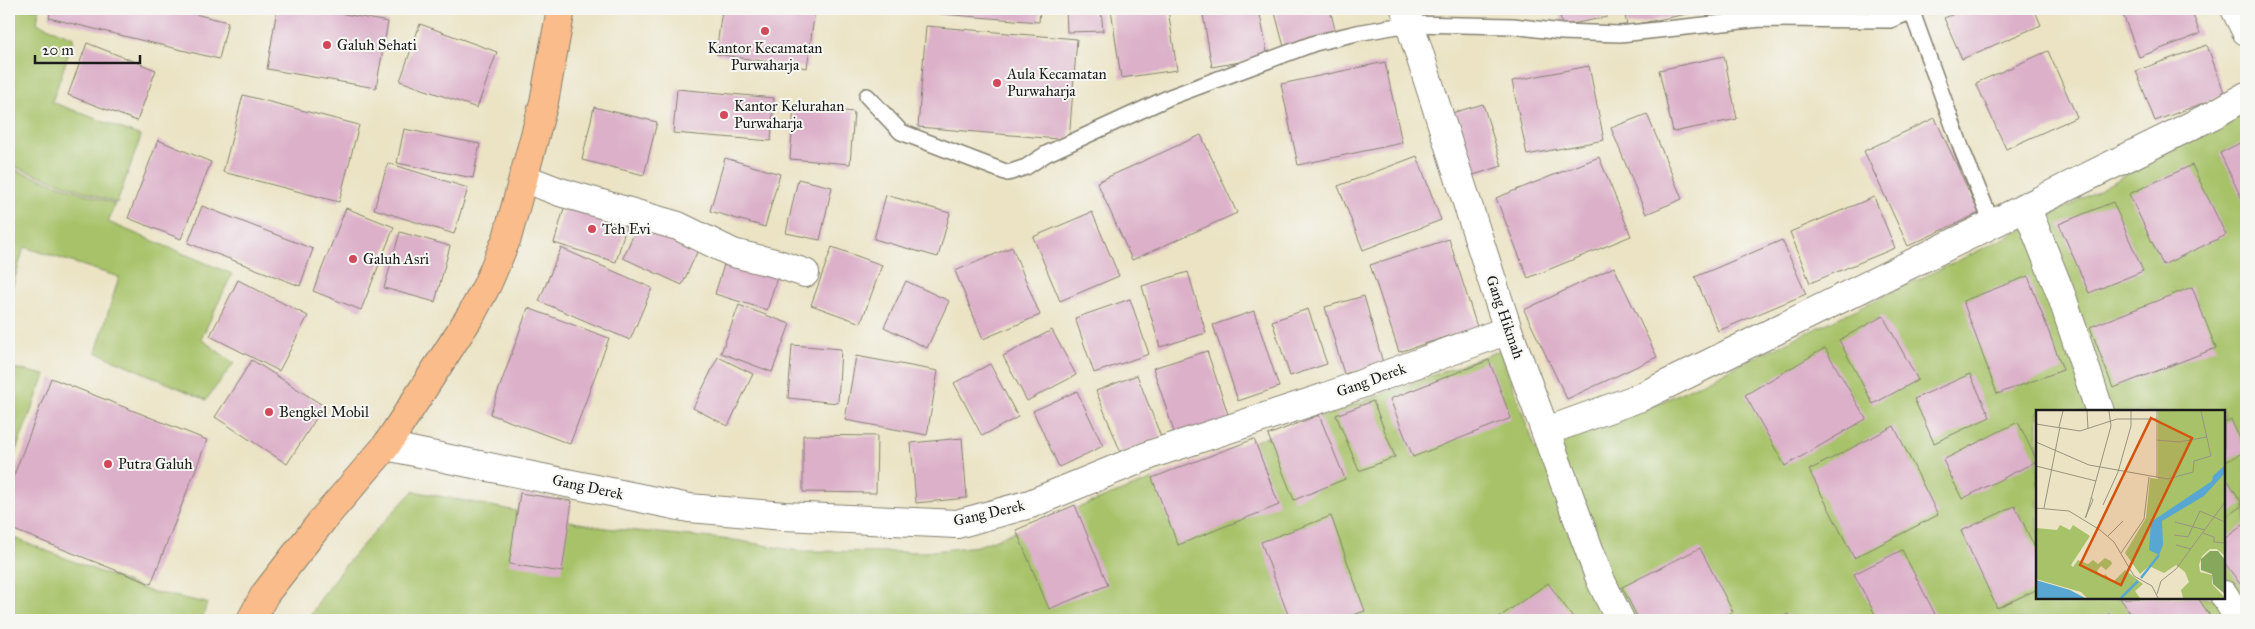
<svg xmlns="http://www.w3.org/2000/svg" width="2255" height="629" viewBox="0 0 2255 629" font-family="'IM FELL Great Primer',serif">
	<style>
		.green { fill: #a7c269; stroke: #626f42; fill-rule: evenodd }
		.building { fill: #dcb0c9 }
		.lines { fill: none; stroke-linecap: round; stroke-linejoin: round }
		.lane-casing { stroke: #848070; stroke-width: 18 }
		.street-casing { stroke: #848070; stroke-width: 30 }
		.highway-casing { stroke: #848070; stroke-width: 30 }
		.lane { stroke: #fff; stroke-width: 15 }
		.street { stroke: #fff; stroke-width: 28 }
		.highway { stroke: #f9bc8a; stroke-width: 28 }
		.poi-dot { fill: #d1495b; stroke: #f6f6f2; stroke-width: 2 }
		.labels { text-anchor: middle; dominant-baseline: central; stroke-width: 4; stroke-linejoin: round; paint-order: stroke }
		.poi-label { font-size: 15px; fill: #1c1c1c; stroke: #f6f6f2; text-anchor: start }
		.street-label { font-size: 15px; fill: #1c1c1c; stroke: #f6f6f2 }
		.inset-river { fill: none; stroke: #58a7d2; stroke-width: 2.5 }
		.inset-road { fill: none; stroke: #989381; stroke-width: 1 }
		.view { fill: #d4530e; fill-opacity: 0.15; stroke: #d4530e; stroke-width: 2.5 }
		.inset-edge { fill: none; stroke: #1c1c1c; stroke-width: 2.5 }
	</style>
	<rect width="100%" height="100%" fill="#f6f6f2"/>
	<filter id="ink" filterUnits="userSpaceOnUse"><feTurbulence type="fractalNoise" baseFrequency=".02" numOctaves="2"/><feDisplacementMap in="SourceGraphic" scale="10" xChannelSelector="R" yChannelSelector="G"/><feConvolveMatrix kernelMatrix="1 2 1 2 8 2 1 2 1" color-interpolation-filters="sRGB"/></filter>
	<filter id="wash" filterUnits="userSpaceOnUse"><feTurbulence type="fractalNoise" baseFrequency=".0096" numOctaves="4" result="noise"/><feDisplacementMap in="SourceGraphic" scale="20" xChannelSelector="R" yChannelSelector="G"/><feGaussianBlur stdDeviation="1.12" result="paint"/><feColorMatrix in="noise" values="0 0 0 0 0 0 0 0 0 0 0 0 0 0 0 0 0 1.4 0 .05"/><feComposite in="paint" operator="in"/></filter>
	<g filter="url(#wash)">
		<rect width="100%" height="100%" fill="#ebe3c4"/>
		<path class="green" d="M 9,9 L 39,9 L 37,23 L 74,38 L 52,102 L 141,136 L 117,203 L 9,165 Z
			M 2246,110 L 2246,620 L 308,620 C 334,571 376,531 413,491 L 605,528 L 734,540 L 798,551 L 924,552 L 978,546 L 1132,487 L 1501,350 L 1535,450 L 1653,406 L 1949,265 L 2058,212 ZM 2038,412 L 2224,412 L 2224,598 L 2038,598 Z
			M 9,168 L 115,204 L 108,222 L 232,274 L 201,339 L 234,363 L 206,400 L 96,352 L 119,277 L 24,247 L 9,299 Z
			M 9,367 L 45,375 L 9,468 Z
			M 9,536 L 149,591 L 207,603 L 202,620 L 9,620 Z"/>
		<g id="blocks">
			<path class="building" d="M 51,9 L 174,9 L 228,22 L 219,59 L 49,18 Z
				M 277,9 L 317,9 L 388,22 L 376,88 L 267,69 Z
				M 722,9 L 815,9 L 807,68 L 716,54 Z
				M 929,9 L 1040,9 L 1039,22 L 929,13 Z
				M 1066,9 L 1101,9 L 1103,31 L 1067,32 Z
				M 1111,9 L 1168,9 L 1177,70 L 1121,78 Z
				M 1202,9 L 1259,9 L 1268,57 L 1212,67 Z
				M 1274,9 L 1330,9 L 1336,34 L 1284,47 Z
				M 1559,9 L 1605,9 L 1607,17 L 1562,26 Z
				M 1624,9 L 1702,9 L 1702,11 L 1627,26 Z
				M 1716,9 L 1728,9 L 1728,10 L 1716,12 Z
				M 1966,9 L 2034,9 L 2041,25 L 1962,59 L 1944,18 Z
				M 2121,9 L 2191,9 L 2200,34 L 2139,57 Z
				M 420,24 L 497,52 L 477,108 L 400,81 Z
				M 926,26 L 1077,39 L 1069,140 L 918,127 Z
				M 87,43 L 156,70 L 137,121 L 68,95 Z
				M 2207,45 L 2225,95 L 2155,121 L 2136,71 Z
				M 2048,51 L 2077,117 L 2006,149 L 1976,83 Z
				M 1724,56 L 1737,119 L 1673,132 L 1659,70 Z
				M 1385,62 L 1402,143 L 1298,165 L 1281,84 Z
				M 1589,66 L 1604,140 L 1527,155 L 1512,81 Z
				M 677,89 L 774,98 L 771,141 L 673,133 Z
				M 243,95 L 359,125 L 339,202 L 223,172 Z
				M 1483,104 L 1502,166 L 1464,178 L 1445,115 Z
				M 794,106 L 854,112 L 850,164 L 790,159 Z
				M 594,107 L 657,122 L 644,175 L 582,160 Z
				M 1647,114 L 1682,199 L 1646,214 L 1611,128 Z
				M 1935,118 L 1979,213 L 1908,246 L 1864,151 Z
				M 404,129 L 480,144 L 473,178 L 397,163 Z
				M 1201,135 L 1237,213 L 1132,260 L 1097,182 Z
				M 158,140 L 211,162 L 181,239 L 128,218 Z
				M 2246,140 L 2246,208 L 2220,153 Z
				M 1417,156 L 1441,220 L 1363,250 L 1338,186 Z
				M 1599,157 L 1631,236 L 1528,278 L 1496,198 Z
				M 725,158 L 780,174 L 765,227 L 710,211 Z
				M 388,163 L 468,188 L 454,234 L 374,209 Z
				M 2192,165 L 2226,235 L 2163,265 L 2129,194 Z
				M 798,179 L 832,187 L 820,240 L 786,233 Z
				M 886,195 L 950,213 L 938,257 L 874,239 Z
				M 1874,197 L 1895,248 L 1810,283 L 1790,232 Z
				M 567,198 L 629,216 L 616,262 L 554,243 Z
				M 2113,202 L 2143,271 L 2089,293 L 2059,224 Z
				M 202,206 L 313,249 L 300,286 L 188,243 Z
				M 346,208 L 394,227 L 361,310 L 313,291 Z
				M 1092,212 L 1119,276 L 1060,301 L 1033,237 Z
				M 640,220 L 699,248 L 682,285 L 623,258 Z
				M 400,232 L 450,246 L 435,302 L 384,288 Z
				M 1449,239 L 1477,327 L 1399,352 L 1370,265 Z
				M 1782,240 L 1806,294 L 1718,331 L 1695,277 Z
				M 832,247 L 882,265 L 861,323 L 811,305 Z
				M 1012,247 L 1040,315 L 983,339 L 955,271 Z
				M 561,248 L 652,288 L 630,340 L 539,301 Z
				M 726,258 L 778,274 L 767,310 L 715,294 Z
				M 1614,267 L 1657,357 L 1567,399 L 1524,310 Z
				M 1188,272 L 1206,333 L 1160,347 L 1142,286 Z
				M 2028,276 L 2063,370 L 1997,394 L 1963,301 Z
				M 238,280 L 308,316 L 279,371 L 210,336 Z
				M 906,281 L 949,301 L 927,348 L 884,327 Z
				M 2192,287 L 2216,348 L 2113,388 L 2090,327 Z
				M 1364,296 L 1383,363 L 1344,374 L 1325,307 Z
				M 1130,299 L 1149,354 L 1094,373 L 1075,318 Z
				M 739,305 L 790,324 L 772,372 L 721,353 Z
				M 528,308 L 609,338 L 570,444 L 490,414 Z
				M 1308,309 L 1327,364 L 1290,376 L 1272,321 Z
				M 1254,311 L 1279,387 L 1238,401 L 1213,325 Z
				M 1883,316 L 1918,380 L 1873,404 L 1839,340 Z
				M 1052,330 L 1076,375 L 1027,401 L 1003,356 Z
				M 792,345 L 841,349 L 838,403 L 788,398 Z
				M 1825,348 L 1866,419 L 1785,466 L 1745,395 Z
				M 1207,351 L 1230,420 L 1176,438 L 1153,368 Z
				M 856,356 L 938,371 L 927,435 L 845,420 Z
				M 718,357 L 753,374 L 728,426 L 693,408 Z
				M 252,360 L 324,406 L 287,464 L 215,417 Z
				M 1489,360 L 1511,418 L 1413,457 L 1390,399 Z
				M 990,364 L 1018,417 L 982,436 L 954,383 Z
				M 1970,374 L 1990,417 L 1934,443 L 1914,399 Z
				M 1137,375 L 1161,437 L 1121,453 L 1096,391 Z
				M 51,378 L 207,440 L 151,584 L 9,528 L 9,488 Z
				M 1077,391 L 1103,446 L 1059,467 L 1033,411 Z
				M 1373,401 L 1395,457 L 1359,471 L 1336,415 Z
				M 1319,415 L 1345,479 L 1294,500 L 1268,435 Z
				M 2231,420 L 2246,451 L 2224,463 L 2224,423 Z
				M 2018,422 L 2037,461 L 1962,499 L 1943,460 Z
				M 1894,426 L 1938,515 L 1854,558 L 1809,470 Z
				M 803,435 L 877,436 L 876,493 L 803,492 Z
				M 962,438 L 967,498 L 916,503 L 911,443 Z
				M 1254,439 L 1279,505 L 1178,545 L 1152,478 Z
				M 2224,474 L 2243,505 L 2224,518 Z
				M 520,493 L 572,501 L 562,572 L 509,564 Z
				M 1075,505 L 1108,585 L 1049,609 L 1016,530 Z
				M 2015,506 L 2038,554 L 2038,589 L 1997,608 L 1961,531 Z
				M 1331,516 L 1365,611 L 1339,620 L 1290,620 L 1261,542 Z
				M 2246,523 L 2246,586 L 2243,588 L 2224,562 L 2224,539 Z
				M 1700,548 L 1733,612 L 1716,620 L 1639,620 L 1622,587 Z
				M 1902,550 L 1935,614 L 1924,620 L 1878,620 L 1854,574 Z
				M 1548,583 L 1575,620 L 1495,620 Z
				M 2120,598 L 2198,598 L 2213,620 L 2135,620 Z
				M 2110,613 L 2115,620 L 2099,620 Z
				M 1788,614 L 1791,620 L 1776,620 Z"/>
		</g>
	</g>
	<g filter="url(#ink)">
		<use href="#blocks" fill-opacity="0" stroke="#848070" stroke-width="1"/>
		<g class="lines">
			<g class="lane-casing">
				<path id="lane" d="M 1912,12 L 1962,150 L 1992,223
					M 867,96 L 901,132 L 1008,173 L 1026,167 L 1046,154 L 1170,97 L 1315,43 L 1357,33 L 1409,24 L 1513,26 L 1561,32 L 1620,34 L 1761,19 L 1890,20 L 1918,9"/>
			</g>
			<g class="street-casing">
				<path id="street" d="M 1405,9 L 1508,330 L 1600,579 L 1620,620
					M 2235,9 L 2246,31
					M 523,178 L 560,192 L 678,226 L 733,253 L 775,263 L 805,273
					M 2026,206 L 2062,297 L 2100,412
					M 1547,431 L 1641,397 L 2215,114 L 2246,96
					M 386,446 L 689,508 L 784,516 L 957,524 L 1030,504 L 1155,453 L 1323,398 L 1508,330
					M 2224,595 L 2240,620"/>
			</g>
			<g class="highway-casing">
				<path id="highway" d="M 251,620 L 265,594 L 324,518 L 386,446 L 471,315 L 487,285 L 507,238 L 544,102 L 561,9"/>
			</g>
			<use href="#lane" class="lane"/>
			<use href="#street" class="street"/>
			<use href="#highway" class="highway"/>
		</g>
	</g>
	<g class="poi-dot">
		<circle cx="765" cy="31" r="5"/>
		<circle cx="327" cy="45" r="5"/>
		<circle cx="997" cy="83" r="5"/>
		<circle cx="724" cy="115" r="5"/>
		<circle cx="592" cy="229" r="5"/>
		<circle cx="353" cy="259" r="5"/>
		<circle cx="269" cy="412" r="5"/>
		<circle cx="108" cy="464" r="5"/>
	</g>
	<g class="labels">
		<g class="poi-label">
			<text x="337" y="45">Galuh Sehati</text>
			<text x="765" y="48" text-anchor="middle">Kantor Kecamatan<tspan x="765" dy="17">Purwaharja</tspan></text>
			<text x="1007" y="74">Aula Kecamatan<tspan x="1007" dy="17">Purwaharja</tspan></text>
			<text x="734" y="106">Kantor Kelurahan<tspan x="734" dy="17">Purwaharja</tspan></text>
			<text x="602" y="229">Teh Evi</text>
			<text x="363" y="259">Galuh Asri</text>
			<text x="279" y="412">Bengkel Mobil</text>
			<text x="118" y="464">Putra Galuh</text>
		</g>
		<g class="street-label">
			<text transform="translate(1505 317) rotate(71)">Gang Hikmah</text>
			<text transform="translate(1371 380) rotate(-20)">Gang Derek</text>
			<text transform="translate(588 487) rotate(12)">Gang Derek</text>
			<text transform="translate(989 513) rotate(-13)">Gang Derek</text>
		</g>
	</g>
	<g transform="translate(2036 410)">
		<rect width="189" height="189" fill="#ebe3c4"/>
		<path d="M 122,1 L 189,1 L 189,146 L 181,139 L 174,139 L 166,146 L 163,155 L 164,162 L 176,165 L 176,174 L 189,188 L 147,188 L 145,180 L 153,172 L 149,162 L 140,155 L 128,163 L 113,156 L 104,164 L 89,143 L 110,108 L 114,68 L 122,69 ZM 24,115 L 34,120 L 37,115 L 54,126 L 35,155 L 37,157 L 42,150 L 52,154 L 57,150 L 62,154 L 69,148 L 75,151 L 76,154 L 70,160 L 65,156 L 61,161 L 67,167 L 69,164 L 77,172 L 89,160 L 107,174 L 99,181 L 104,188 L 51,188 L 45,182 L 0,169 L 0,118 L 21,120 Z" fill="#a7c269"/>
		<path d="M 174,141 L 182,141 L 189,150 L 189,184 L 177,174 L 176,164 L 165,160 L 165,149 Z" fill="#85a85d"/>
		<path d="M 189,55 L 189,63 L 168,86 L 126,111 L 127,135 L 123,145 L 113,140 L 115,112 L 176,71 L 177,66 ZM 0,170 L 34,180 L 49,188 L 0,188 Z" fill="#58a7d2"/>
		<path class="inset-river" d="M 105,168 L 123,145M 85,188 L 102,171"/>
		<path class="inset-road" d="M 51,1 L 52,19M 165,1 L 175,46M 0,14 L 44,21 L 81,9 L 121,9 L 121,1M 23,17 L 27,1M 121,30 L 143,32 L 171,27M 0,32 L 53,55 L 132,69 L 157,62 L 158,51 L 175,46M 0,56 L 60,71M 121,68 L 121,9M 67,95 L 82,62 L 95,16 L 95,1M 0,98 L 33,101 L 64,120 L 78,132 L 98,166 L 116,176 L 122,188M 8,98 L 24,17M 50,107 L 75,16 L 73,1M 49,108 L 57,90 L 55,87M 139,112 L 169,120M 167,123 L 178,127 L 178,132 L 189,133M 138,125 L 152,127 L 164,101 L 189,112M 72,126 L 87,111M 140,135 L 155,139M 85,143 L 108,109 L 113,67M 121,184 L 125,171 L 140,159 L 189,92"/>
		<path class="view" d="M 115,8 L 156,28 L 85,175 L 44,155 Z"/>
		<rect width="189" height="189" class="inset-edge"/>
	</g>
	<rect width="2255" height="629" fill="none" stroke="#f6f6f2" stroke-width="30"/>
	<path d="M35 55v8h105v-8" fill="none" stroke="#1c1c1c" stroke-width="2.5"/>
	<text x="42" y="55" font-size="15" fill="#1c1c1c" stroke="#f6f6f2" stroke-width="4" paint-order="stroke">20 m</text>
</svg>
